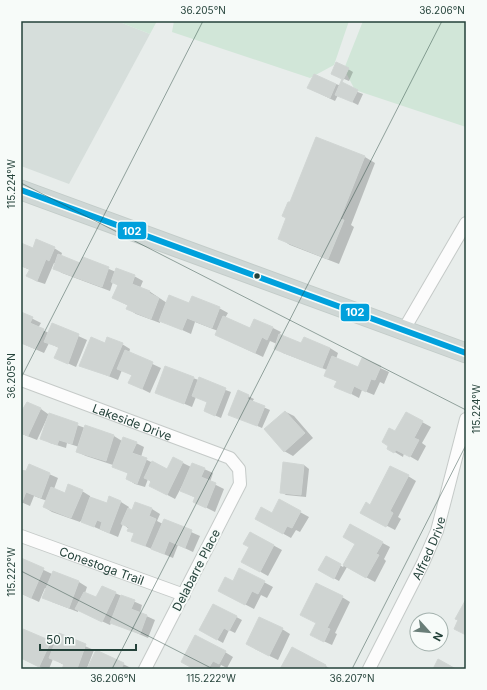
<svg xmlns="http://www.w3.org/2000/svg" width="487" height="690" viewBox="0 0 487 690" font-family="Inter,sans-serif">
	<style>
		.built { fill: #d6dedb }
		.green { fill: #d1e6d8 }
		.shadow { fill: #0003 }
		.building { fill: #cfd4d2; stroke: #d1d6d4 }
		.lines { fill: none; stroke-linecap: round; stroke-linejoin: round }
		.minor-casing { stroke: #c5cac8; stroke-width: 14 }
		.primary-casing { stroke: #c3ccc9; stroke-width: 21 }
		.minor { stroke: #fcfcfc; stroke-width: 12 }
		.primary { stroke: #cfd7d5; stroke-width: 19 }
		.bus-1-casing { stroke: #f7fbf9; stroke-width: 9 }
		.bus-1 { stroke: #00a0dc; stroke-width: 6 }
		.ticks { fill: none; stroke: #24423a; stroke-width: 1; stroke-opacity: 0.45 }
		.bus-dot { fill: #24423a; stroke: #f7fbf9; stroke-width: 1.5 }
		.labels { text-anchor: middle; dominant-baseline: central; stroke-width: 4; stroke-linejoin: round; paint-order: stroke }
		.street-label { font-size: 12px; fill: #24423a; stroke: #f7fbf9 }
		.line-badge { stroke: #f7fbf9; stroke-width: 1.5 }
		.badge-label { font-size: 11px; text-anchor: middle; font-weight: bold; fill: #fff }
		.neatline { fill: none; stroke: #24423a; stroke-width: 1.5 }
		.ticks-label { font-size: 10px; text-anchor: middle; fill: #24423a }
	</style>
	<rect width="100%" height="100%" fill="#e8edeb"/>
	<path class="built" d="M 21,21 L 117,21 L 150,34 L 69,184 L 21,166 Z"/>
	<path class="green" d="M 117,21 L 157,21 L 150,34 Z
		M 174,21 L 349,21 L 334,65 L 310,78 L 172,32 Z
		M 363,21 L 466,21 L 466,127 L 355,90 L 344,69 Z"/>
	<path class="shadow" d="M 348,69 L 353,72 L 349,81 L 337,76 Z
		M 336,84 L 363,94 L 358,105 L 338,95 L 335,101 L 308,88 Z
		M 365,157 L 375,163 L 351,225 L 354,227 L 339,264 L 290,245 L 279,238 Z
		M 21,244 L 33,249 L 54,248 L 62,253 L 61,256 L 81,264 L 83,258 L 116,272 L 134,276 L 143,281 L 140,288 L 149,291 L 167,303 L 219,308 L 228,313 L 225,318 L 251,330 L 273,328 L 281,332 L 279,335 L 302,344 L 330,348 L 338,353 L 336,359 L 359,368 L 363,360 L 389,372 L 384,384 L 380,382 L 374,395 L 362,390 L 359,398 L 336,386 L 338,382 L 325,375 L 327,370 L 283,353 L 275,348 L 277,344 L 270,341 L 263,357 L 216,335 L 218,331 L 195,322 L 191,334 L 160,320 L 160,323 L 136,314 L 128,309 L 129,306 L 113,298 L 118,285 L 113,282 L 110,291 L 62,273 L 54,268 L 56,263 L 54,263 L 45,284 L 36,281 L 28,276 L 30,270 L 21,266 Z
		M 21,313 L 41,323 L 38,328 L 49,333 L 52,324 L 87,340 L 76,367 L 56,358 L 59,348 L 49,343 L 44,353 L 21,343 Z
		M 105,344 L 122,344 L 130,349 L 129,353 L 161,368 L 150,393 L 130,383 L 133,376 L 122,370 L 118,380 L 81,365 Z
		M 193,378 L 231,392 L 221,418 L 205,411 L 208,402 L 196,397 L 192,407 L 156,392 Z
		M 248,396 L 254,399 L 252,402 L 270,410 L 262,428 L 229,414 Z
		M 41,409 L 48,414 L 85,428 L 114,436 L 122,441 L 136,443 L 144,447 L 141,457 L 167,470 L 173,458 L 191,467 L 193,464 L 213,473 L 210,482 L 224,489 L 215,512 L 195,502 L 196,498 L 182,491 L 183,486 L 182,486 L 175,499 L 158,490 L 148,479 L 145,487 L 135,484 L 127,479 L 129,474 L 113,465 L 86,456 L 77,452 L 79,447 L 67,443 L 66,448 L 50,443 L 42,438 L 49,416 L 48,416 L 37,440 L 22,434 L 21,437 L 21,413 Z
		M 286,412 L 294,416 L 313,438 L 293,456 L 284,451 Z
		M 406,413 L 431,427 L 422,443 L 426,446 L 418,461 L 404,453 L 403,457 L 388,448 Z
		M 29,465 L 58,478 L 54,489 L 65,494 L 82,491 L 90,496 L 90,497 L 107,504 L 110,498 L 121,502 L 129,507 L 128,509 L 133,511 L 136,503 L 152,509 L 160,514 L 157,521 L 163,524 L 164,520 L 200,536 L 193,552 L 178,545 L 173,558 L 133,541 L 135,534 L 123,524 L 118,537 L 80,521 L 80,522 L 52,512 L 44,507 L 47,501 L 34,496 L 30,506 L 21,502 L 21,473 L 22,471 L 26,472 Z
		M 304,465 L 309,469 L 306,497 L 286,495 L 281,492 Z
		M 408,476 L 416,481 L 398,517 L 401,519 L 395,530 L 370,517 L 370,506 Z
		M 280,501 L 309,517 L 300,532 L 296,530 L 291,538 L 264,523 L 273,514 Z
		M 350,525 L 390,547 L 384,559 L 386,561 L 375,582 L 347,567 L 339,581 L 319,570 L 326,557 L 343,567 L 356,544 Z
		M 251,533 L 282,550 L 268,576 L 250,566 Z
		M 21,559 L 52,574 L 53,572 L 79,582 L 87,587 L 85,593 L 97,599 L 115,593 L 142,605 L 140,613 L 155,620 L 148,638 L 112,622 L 110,625 L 78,610 L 78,612 L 52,602 L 44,597 L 47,589 L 45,588 L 39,602 L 22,594 L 21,596 Z
		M 240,569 L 273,587 L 267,598 L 261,595 L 254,609 L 227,595 Z
		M 342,597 L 350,602 L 335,633 L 337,634 L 332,645 L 319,639 Z
		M 214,605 L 242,620 L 235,633 L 229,630 L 223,643 L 200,630 Z
		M 282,629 L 290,634 L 278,660 L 255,649 Z
		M 23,630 L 55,645 L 59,635 L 94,650 L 87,668 L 89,669 L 123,664 L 131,668 L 131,669 L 63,669 L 64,665 L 53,659 L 49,669 L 44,669 L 21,658 L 21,635 Z
		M 292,648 L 331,669 L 281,669 Z
		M 225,652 L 233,657 L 227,668 L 221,665 L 219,669 L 195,669 Z"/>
	<path class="building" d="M 336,62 L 349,68 L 342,82 L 358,90 L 352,102 L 335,95 L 342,79 L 331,74 Z
		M 314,74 L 336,84 L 330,98 L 307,88 Z
		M 316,137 L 365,156 L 340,219 L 344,220 L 328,259 L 278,239 L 286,218 L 282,216 L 288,202 L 290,202 Z
		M 36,239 L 55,247 L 49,261 L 46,259 L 37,281 L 26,276 L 30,269 L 21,266 L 21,243 L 33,248 Z
		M 58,254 L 80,263 L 83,257 L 109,267 L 102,287 L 53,269 Z
		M 116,268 L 135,275 L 132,284 L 150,291 L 149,293 L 159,298 L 151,319 L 126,309 L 128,305 L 112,298 L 118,285 L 111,282 Z
		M 169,295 L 189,303 L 192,296 L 220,307 L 212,328 L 187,318 L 182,330 L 159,321 Z
		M 21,312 L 33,317 L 30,323 L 44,329 L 36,349 L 21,343 Z
		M 223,316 L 250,328 L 254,319 L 273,327 L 267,340 L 262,337 L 255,353 L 215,335 Z
		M 52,323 L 79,334 L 68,364 L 54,358 L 59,347 L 44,342 Z
		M 279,334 L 301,343 L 304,337 L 330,348 L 322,368 L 274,349 Z
		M 91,337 L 105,343 L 107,337 L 123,343 L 109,376 L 79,366 Z
		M 125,350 L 153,362 L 142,389 L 128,383 L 132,375 L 117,369 Z
		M 332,356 L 358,367 L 362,358 L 381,366 L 375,380 L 371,379 L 366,392 L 354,386 L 351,394 L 334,387 L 337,381 L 324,376 Z
		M 165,366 L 194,377 L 184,404 L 155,393 Z
		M 199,377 L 226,388 L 215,416 L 204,411 L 207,402 L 192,396 Z
		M 238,390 L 249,395 L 247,399 L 265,406 L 257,426 L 228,415 Z
		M 27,402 L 41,408 L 28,436 L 21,433 L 21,412 Z
		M 285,411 L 305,433 L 284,452 L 264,429 Z
		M 406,412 L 423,421 L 414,438 L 419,440 L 410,457 L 396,450 L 394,453 L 387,449 L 388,446 L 382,442 L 389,428 L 395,431 Z
		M 49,413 L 78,423 L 72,444 L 59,440 L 57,445 L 40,439 Z
		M 85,425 L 114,435 L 106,461 L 76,452 Z
		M 123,437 L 137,442 L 132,453 L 147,458 L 137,484 L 126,479 L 128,473 L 112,467 Z
		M 173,457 L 183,462 L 167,495 L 149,486 L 151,481 L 144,478 L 152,461 L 167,469 Z
		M 283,462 L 304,465 L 301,495 L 280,493 Z
		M 192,463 L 205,468 L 201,477 L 216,483 L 206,508 L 193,502 L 195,497 L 180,491 Z
		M 29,464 L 50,473 L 41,498 L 26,492 L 22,502 L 21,470 L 26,471 Z
		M 390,466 L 409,475 L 390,511 L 393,513 L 386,527 L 360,513 L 366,502 L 370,505 Z
		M 68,484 L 83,490 L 71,518 L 43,507 L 51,487 L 65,493 Z
		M 109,496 L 121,501 L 109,533 L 100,529 L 102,522 L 97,520 L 94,527 L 81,522 L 90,497 L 107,503 Z
		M 279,499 L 301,511 L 292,528 L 287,526 L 283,534 L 255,519 L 261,507 L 272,513 Z
		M 135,502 L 152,508 L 149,516 L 156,519 L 145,546 L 131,541 L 134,533 L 127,531 L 129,527 L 121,524 L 128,508 L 132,510 Z
		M 164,519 L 192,530 L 185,548 L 169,541 L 164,554 L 151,549 Z
		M 350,524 L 383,542 L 376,554 L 379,555 L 366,578 L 343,565 L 355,544 L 343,537 Z
		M 250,532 L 274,545 L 260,572 L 241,562 L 249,547 L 243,544 Z
		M 326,556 L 341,564 L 334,579 L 318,570 Z
		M 21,558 L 44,568 L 31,598 L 21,593 Z
		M 239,568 L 265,581 L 258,594 L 252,591 L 245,605 L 218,591 L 225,577 L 233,581 Z
		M 53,571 L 79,581 L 69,608 L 42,598 Z
		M 316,583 L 343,596 L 327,628 L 330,629 L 324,642 L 310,635 L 316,623 L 300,615 Z
		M 102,586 L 116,592 L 102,622 L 75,609 L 84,592 L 96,597 Z
		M 121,595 L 135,600 L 131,609 L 147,615 L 140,634 L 110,623 Z
		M 465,601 L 466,602 L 466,635 L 454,629 L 458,620 L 455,619 Z
		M 213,604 L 237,616 L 229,631 L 224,628 L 217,640 L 199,630 Z
		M 259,617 L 283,628 L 269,656 L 246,644 Z
		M 23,629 L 51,641 L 39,667 L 21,658 L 21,633 Z
		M 59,633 L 86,644 L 77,669 L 62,669 L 64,664 L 49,658 Z
		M 195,635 L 226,651 L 219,664 L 213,661 L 208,669 L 194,669 L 181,662 Z
		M 292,647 L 326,665 L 324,669 L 280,669 Z
		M 96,650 L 124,663 L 121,669 L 87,669 Z
		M 438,659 L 456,669 L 433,669 Z"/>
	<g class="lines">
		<g class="minor-casing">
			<g id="minor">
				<path d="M 403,331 L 466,223"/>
				<path id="s1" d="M 21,380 L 230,458 L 239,469 L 240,484 L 145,669"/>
				<path id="s2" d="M 21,536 L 184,595"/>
				<path id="s3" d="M 369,669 L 423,563 L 437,531 L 466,419"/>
			</g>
		</g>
		<g class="primary-casing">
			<path id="primary" d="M 21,190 L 466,353"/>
		</g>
		<use href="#minor" class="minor"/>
		<use href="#primary" class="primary"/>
		<g class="bus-1-casing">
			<path id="bus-1" d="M 21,190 L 466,353"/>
		</g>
		<use href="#bus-1" class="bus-1"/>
	</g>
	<path class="ticks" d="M 464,21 L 466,22M 21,183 L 466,410M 21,378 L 203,21M 21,571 L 213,669M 112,669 L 442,21M 352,669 L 466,445"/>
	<circle class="bus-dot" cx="257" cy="276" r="3.5"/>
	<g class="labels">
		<g class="street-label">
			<text stroke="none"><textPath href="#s1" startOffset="119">Lakeside Drive</textPath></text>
			<text stroke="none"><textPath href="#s3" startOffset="135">Alfred Drive</textPath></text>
			<text stroke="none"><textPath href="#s2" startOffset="86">Conestoga Trail</textPath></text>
			<text transform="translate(196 570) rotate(-63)">Delabarre Place</text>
		</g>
	</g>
	<g class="line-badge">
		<rect x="117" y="221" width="30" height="19" rx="4" fill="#00a0dc"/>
		<rect x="340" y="303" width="30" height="19" rx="4" fill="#00a0dc"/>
	</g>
	<g class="badge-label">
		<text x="132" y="235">102</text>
		<text x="355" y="316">102</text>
	</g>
	<rect width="487" height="690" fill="none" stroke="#f7fbf9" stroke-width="44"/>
	<g transform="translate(429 632) rotate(117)"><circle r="19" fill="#f7fbf9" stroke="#a3b1ad"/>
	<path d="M0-3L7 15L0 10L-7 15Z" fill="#697e78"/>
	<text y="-6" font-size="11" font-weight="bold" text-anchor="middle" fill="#24423a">N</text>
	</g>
	<path d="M40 644v6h96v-6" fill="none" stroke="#24423a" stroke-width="2"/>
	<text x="46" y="644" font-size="12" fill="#24423a" stroke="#f7fbf9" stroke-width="3" paint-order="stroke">50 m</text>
	<rect x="22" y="22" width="443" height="646" class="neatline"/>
	<g class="ticks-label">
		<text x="203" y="14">36.205°N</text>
		<text x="442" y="14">36.206°N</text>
		<text transform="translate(11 184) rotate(-90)" y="4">115.224°W</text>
		<text transform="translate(11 376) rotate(-90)" y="4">36.205°N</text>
		<text transform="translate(476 409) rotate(-90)" y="4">115.224°W</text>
		<text transform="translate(11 572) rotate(-90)" y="4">115.222°W</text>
		<text x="113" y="682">36.206°N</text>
		<text x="211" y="682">115.222°W</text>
		<text x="352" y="682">36.207°N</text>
	</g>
</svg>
